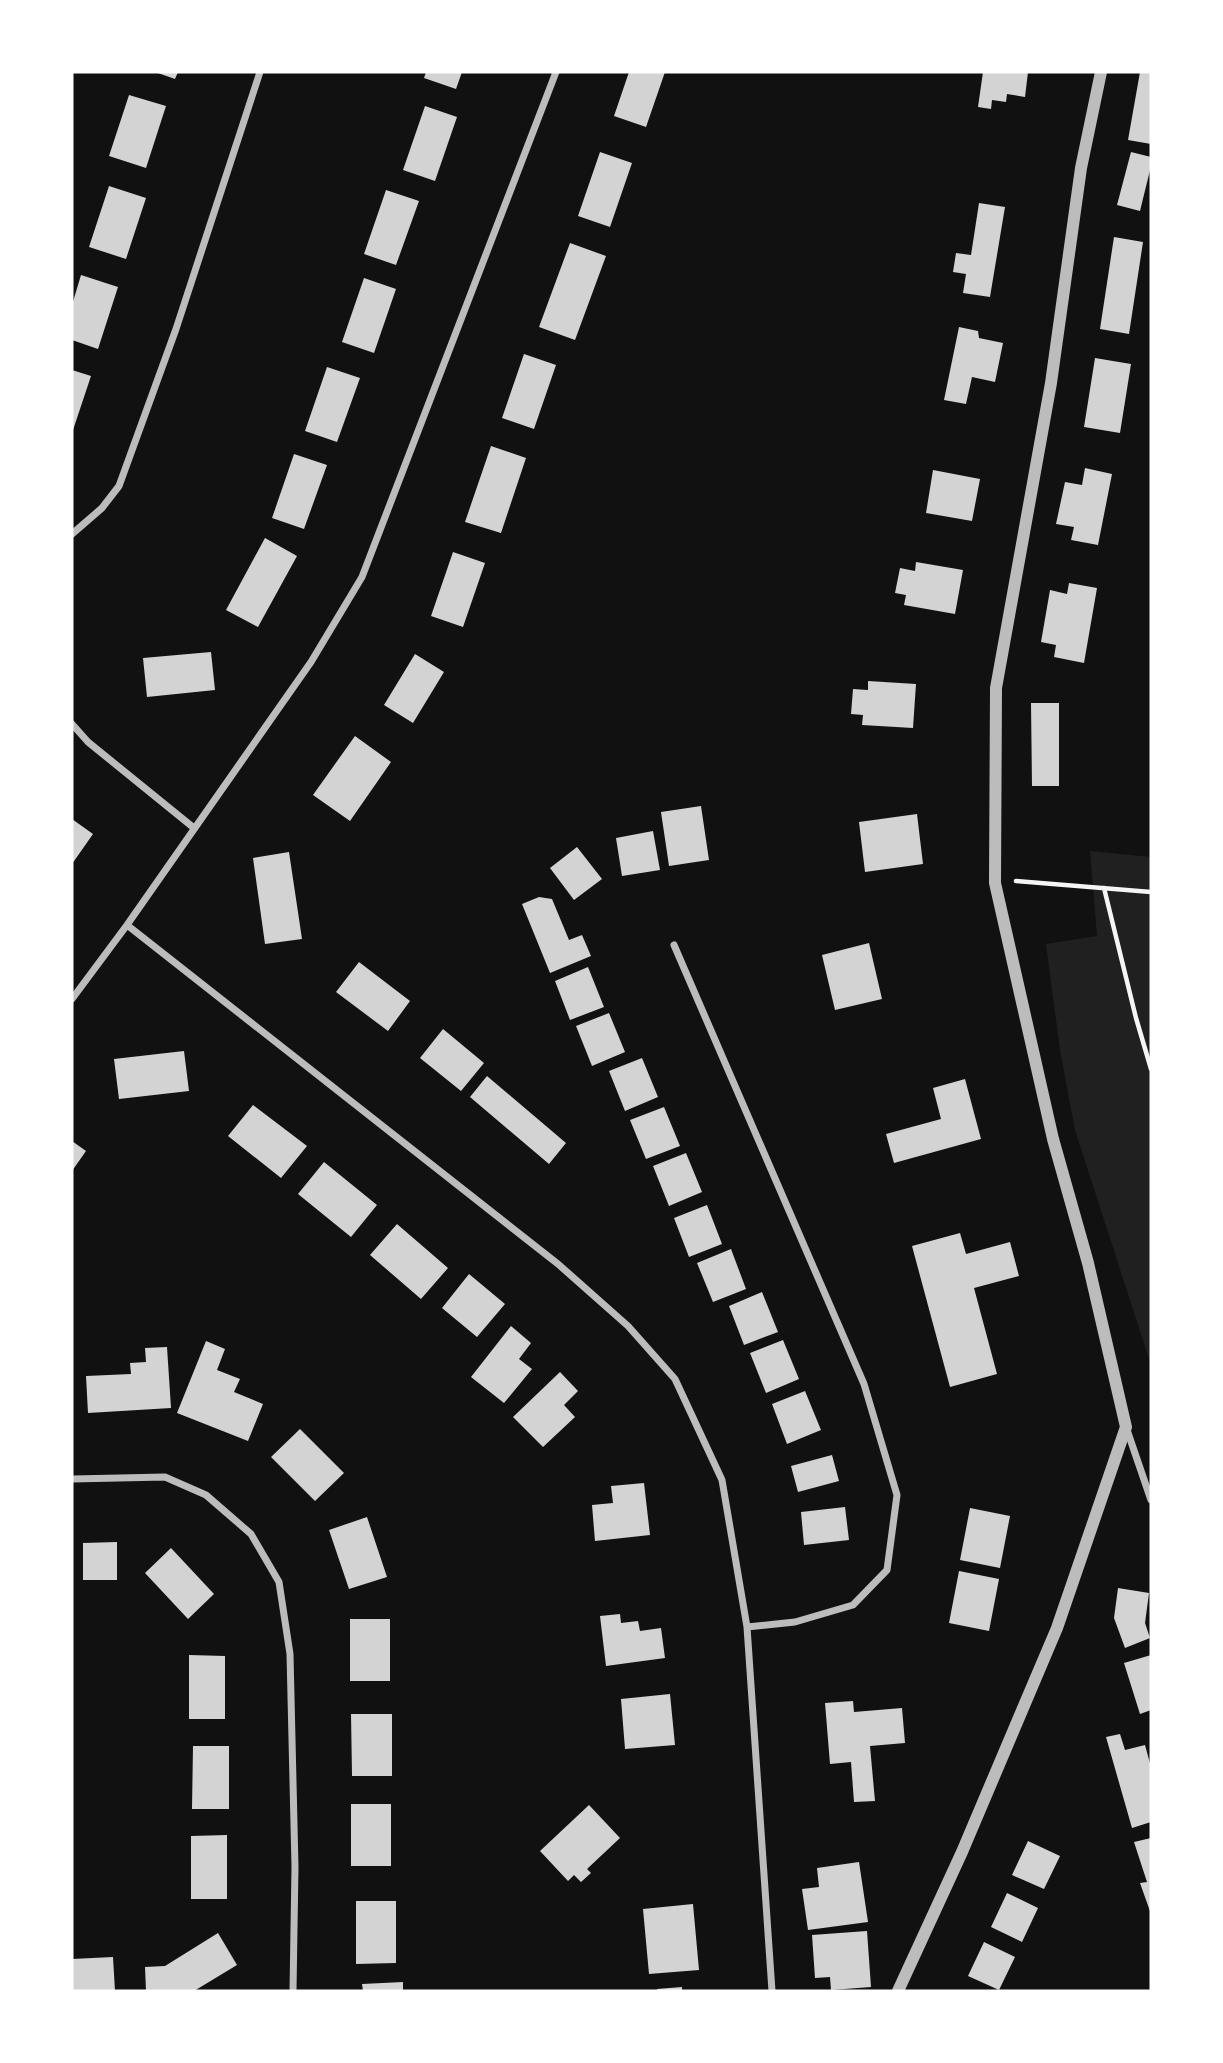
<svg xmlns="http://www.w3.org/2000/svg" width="1223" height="2063" viewBox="0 0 1223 2063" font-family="'PT Serif',serif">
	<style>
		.green { fill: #202020 }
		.building { fill: #d3d3d3 }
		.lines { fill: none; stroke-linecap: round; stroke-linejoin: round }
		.path { stroke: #f5f5f5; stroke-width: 4.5 }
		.minor { stroke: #bcbcbc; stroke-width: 7 }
		.tertiary { stroke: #bcbcbc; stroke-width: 12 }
	</style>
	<rect width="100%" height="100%" fill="#111"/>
	<path class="green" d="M 1090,851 L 1151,857 L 1151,1365 L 1075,1130 L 1060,1050 L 1046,944 L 1097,936 Z"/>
	<path class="building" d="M 155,72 L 178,72 L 175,79 Z
		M 426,72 L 462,72 L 456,89 L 424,78 Z
		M 629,72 L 665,72 L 646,127 L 614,116 Z
		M 983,72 L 1028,72 L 1025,97 L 1007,94 L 1006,102 L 992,100 L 991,109 L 978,107 Z
		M 1140,72 L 1151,72 L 1151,144 L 1128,140 Z
		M 129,95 L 166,106 L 146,168 L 109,156 Z
		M 425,106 L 457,117 L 435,181 L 403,170 Z
		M 600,152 L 632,163 L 610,227 L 578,216 Z
		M 1131,152 L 1151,157 L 1151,166 L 1140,211 L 1117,205 Z
		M 109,186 L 146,198 L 126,259 L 89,247 Z
		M 386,190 L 419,201 L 396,265 L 364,254 Z
		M 979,203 L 1005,207 L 990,297 L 963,293 L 966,274 L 953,272 L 956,253 L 971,255 Z
		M 1114,237 L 1143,242 L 1129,334 L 1100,329 Z
		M 570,243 L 606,256 L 575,340 L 539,327 Z
		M 81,275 L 118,287 L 98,349 L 72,340 L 72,305 Z
		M 364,278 L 396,289 L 374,353 L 342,342 Z
		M 959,327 L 978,331 L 979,338 L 1003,343 L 995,382 L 972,377 L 966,404 L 944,400 Z
		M 524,354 L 556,365 L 534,429 L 502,418 Z
		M 1095,358 L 1131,364 L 1120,433 L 1084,427 Z
		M 327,367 L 360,378 L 337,442 L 305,431 Z
		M 72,370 L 91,376 L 72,433 Z
		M 491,446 L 526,458 L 501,533 L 465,522 Z
		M 294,454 L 327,465 L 304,529 L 272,518 Z
		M 1085,468 L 1112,474 L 1098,545 L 1071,540 L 1074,527 L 1056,524 L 1065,482 L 1082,485 Z
		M 933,470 L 980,479 L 972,521 L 926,513 Z
		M 265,538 L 297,556 L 258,627 L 226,610 Z
		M 453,552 L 485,563 L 463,627 L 431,616 Z
		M 916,562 L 963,570 L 955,614 L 904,605 L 906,595 L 895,593 L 900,568 L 915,571 Z
		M 1069,583 L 1097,588 L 1084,663 L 1054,657 L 1056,645 L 1041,642 L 1050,590 L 1067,594 Z
		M 211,652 L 215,690 L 147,697 L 143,658 Z
		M 415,654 L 444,672 L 413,723 L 384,705 Z
		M 868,681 L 916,684 L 913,728 L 862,725 L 863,715 L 851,714 L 853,689 L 868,690 Z
		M 1031,703 L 1059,703 L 1059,786 L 1032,786 Z
		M 355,736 L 391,762 L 350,821 L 313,795 Z
		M 701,806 L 709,860 L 669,866 L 661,812 Z
		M 917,814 L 923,864 L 865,872 L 859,822 Z
		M 72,819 L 93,834 L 72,864 Z
		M 653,831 L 660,870 L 622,876 L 616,838 Z
		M 577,847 L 602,879 L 574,900 L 550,868 Z
		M 289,852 L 302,939 L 265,944 L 253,858 Z
		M 539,897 L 552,899 L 569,940 L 582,935 L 591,956 L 550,973 L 522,904 Z
		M 869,943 L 882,999 L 835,1010 L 822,955 Z
		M 359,962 L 410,1001 L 388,1031 L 336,992 Z
		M 588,967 L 604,1007 L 570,1020 L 555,981 Z
		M 609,1013 L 625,1052 L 592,1066 L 576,1026 Z
		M 443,1029 L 484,1063 L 461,1091 L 420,1058 Z
		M 184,1051 L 189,1091 L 119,1099 L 114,1059 Z
		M 642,1058 L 658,1097 L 625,1111 L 609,1071 Z
		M 487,1076 L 566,1143 L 549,1164 L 470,1097 Z
		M 965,1079 L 981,1139 L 894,1163 L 886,1134 L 941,1119 L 933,1088 Z
		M 253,1105 L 307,1146 L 281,1178 L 228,1136 Z
		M 664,1107 L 680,1146 L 646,1159 L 630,1120 Z
		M 72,1141 L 86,1151 L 72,1171 Z
		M 686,1153 L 702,1192 L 669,1206 L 653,1166 Z
		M 324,1162 L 377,1205 L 351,1237 L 298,1194 Z
		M 707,1205 L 722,1244 L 689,1257 L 674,1218 Z
		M 397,1224 L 448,1268 L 421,1299 L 370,1255 Z
		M 960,1233 L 966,1254 L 1010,1242 L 1019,1276 L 974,1288 L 997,1374 L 950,1387 L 912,1246 Z
		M 731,1249 L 746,1289 L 713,1302 L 697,1263 Z
		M 469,1274 L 505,1304 L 477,1337 L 442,1308 Z
		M 762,1292 L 778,1332 L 744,1345 L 729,1306 Z
		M 511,1326 L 531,1343 L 519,1359 L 532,1369 L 504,1403 L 471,1377 Z
		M 783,1340 L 799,1379 L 766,1393 L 750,1353 Z
		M 206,1341 L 225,1349 L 217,1370 L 240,1379 L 234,1392 L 263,1404 L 248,1441 L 177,1413 Z
		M 167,1347 L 171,1408 L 88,1413 L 86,1376 L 131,1374 L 130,1363 L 146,1362 L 145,1348 Z
		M 560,1372 L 578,1391 L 564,1405 L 575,1417 L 543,1447 L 513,1417 Z
		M 805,1391 L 821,1430 L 787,1444 L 772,1404 Z
		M 300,1429 L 344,1473 L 315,1501 L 271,1457 Z
		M 832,1455 L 839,1481 L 798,1492 L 791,1466 Z
		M 644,1483 L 650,1535 L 595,1541 L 592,1505 L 613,1503 L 611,1486 Z
		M 845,1507 L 849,1540 L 804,1545 L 801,1512 Z
		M 970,1508 L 1010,1516 L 1000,1568 L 960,1560 Z
		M 367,1517 L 387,1577 L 349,1589 L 329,1530 Z
		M 117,1542 L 117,1580 L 83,1580 L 83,1543 Z
		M 171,1548 L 214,1594 L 188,1619 L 145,1573 Z
		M 959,1571 L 999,1579 L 989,1631 L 949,1623 Z
		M 1118,1588 L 1149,1593 L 1145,1623 L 1150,1638 L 1125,1648 L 1114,1618 Z
		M 620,1614 L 621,1623 L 638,1621 L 640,1631 L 661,1628 L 665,1658 L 606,1666 L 600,1616 Z
		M 350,1619 L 390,1619 L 390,1681 L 350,1681 Z
		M 189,1655 L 225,1656 L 225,1719 L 189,1719 Z
		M 1151,1655 L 1151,1710 L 1140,1714 L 1124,1663 Z
		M 670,1694 L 675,1745 L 625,1749 L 621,1699 Z
		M 853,1701 L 854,1712 L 902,1708 L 905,1743 L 870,1746 L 875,1801 L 854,1802 L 851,1762 L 830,1764 L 825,1703 Z
		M 351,1714 L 392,1714 L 392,1776 L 352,1776 Z
		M 1120,1734 L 1125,1750 L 1145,1745 L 1151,1767 L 1151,1822 L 1132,1828 L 1106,1737 Z
		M 193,1746 L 229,1746 L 229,1809 L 192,1809 Z
		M 351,1804 L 391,1804 L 391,1866 L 351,1866 Z
		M 589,1805 L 620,1838 L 587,1869 L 591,1873 L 581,1882 L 574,1875 L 568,1881 L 540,1851 Z
		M 227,1835 L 227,1899 L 191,1899 L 191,1836 Z
		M 1151,1838 L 1151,1914 L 1140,1883 L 1147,1882 L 1134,1842 Z
		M 1028,1841 L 1060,1856 L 1044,1889 L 1012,1875 Z
		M 859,1862 L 868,1922 L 808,1930 L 802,1889 L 819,1887 L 817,1868 Z
		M 1007,1893 L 1038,1908 L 1022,1942 L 991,1927 Z
		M 356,1901 L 396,1901 L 396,1963 L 356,1964 Z
		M 693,1904 L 699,1970 L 649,1974 L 643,1909 Z
		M 867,1931 L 871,1987 L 831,1990 L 830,1977 L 815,1978 L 812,1935 Z
		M 218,1933 L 237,1965 L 194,1991 L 146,1991 L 145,1967 L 165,1966 Z
		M 984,1942 L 1015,1957 L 999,1990 L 968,1976 Z
		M 113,1957 L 115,1991 L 72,1991 L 72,1959 Z
		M 403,1982 L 403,1991 L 363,1991 L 362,1984 Z
		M 682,1987 L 682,1991 L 657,1991 L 657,1989 Z"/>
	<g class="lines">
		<path class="path" d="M 1016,881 L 1151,892
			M 1104,888 L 1136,1018 L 1151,1069"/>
		<path class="minor" d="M 72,534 L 102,508 L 119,486 L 176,329 L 260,72
			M 72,724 L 88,742 L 194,828
			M 127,925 L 558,1264 L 628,1326 L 675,1379 L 722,1480 L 747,1627 L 772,1991
			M 674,945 L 864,1384 L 897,1495 L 887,1570 L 853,1605 L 795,1622 L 747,1627
			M 72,999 L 127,925 L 311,662 L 362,577 L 556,72
			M 1126,1427 L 1151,1500
			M 72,1479 L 165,1477 L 206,1495 L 251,1534 L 279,1582 L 290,1654 L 295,1867 L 293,1991"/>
		<path class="tertiary" d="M 898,1991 L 962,1852 L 1057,1628 L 1126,1427 L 1088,1263 L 1053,1139 L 995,883 L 996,688 L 1051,383 L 1081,168 L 1101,72"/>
	</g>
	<rect width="1223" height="2063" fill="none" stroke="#ffffff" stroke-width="147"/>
</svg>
